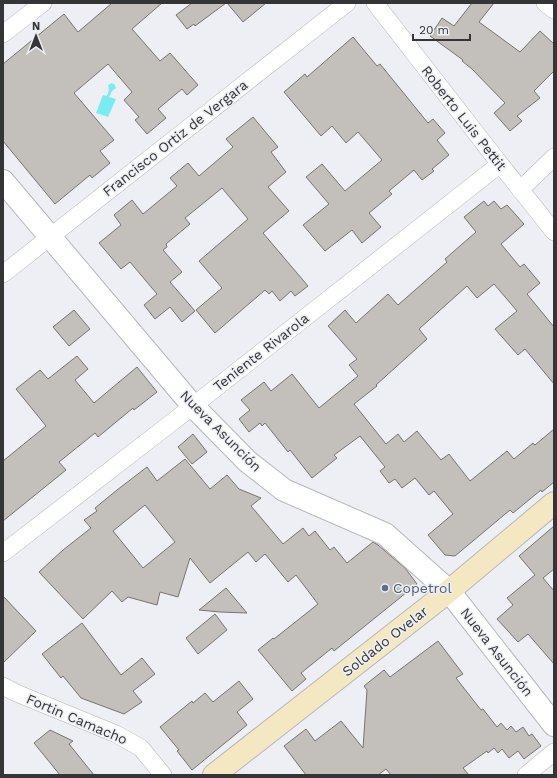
<svg xmlns="http://www.w3.org/2000/svg" width="557" height="778" viewBox="0 0 557 778" font-family="'Work Sans',sans-serif">
	<style>
		.water { fill: #77edf2 }
		.building { fill: #c3bfbb; stroke: #787470; fill-rule: evenodd }
		.lines { fill: none; stroke-linecap: round; stroke-linejoin: round }
		.minor-casing { stroke: #b5b7bc; stroke-width: 18 }
		.tertiary-casing { stroke: #b5b7bc; stroke-width: 24 }
		.secondary-casing { stroke: #b5b7bc; stroke-width: 24 }
		.minor { stroke: #fff; stroke-width: 17 }
		.tertiary { stroke: #fff; stroke-width: 22 }
		.secondary { stroke: #f3e8c2; stroke-width: 22 }
		.service-dot { fill: #5c6f8a; stroke: #edeff4; stroke-width: 1.5 }
		.labels { text-anchor: middle; dominant-baseline: central; stroke-width: 3; stroke-linejoin: round; paint-order: stroke }
		.street-label { font-size: 14px; fill: #353537; stroke: #edeff4 }
		.service-label { font-size: 14px; fill: #4e5e75; stroke: #edeff4; text-anchor: start }
	</style>
	<rect width="100%" height="100%" fill="#edeff4"/>
	<path class="water" d="M 112,83 L 115,85 L 116,88 L 112,91 L 109,97 L 116,99 L 108,117 L 96,113 L 103,95 L 107,96 L 109,90 L 108,85 Z"/>
	<path class="building" d="M 112,3 L 162,3 L 132,29 L 160,61 L 170,53 L 198,85 L 187,95 L 182,89 L 158,109 L 166,118 L 147,134 L 135,120 L 139,117 L 124,100 L 132,92 L 108,64 L 74,93 L 114,140 L 100,151 L 110,163 L 92,178 L 90,175 L 55,204 L 3,141 L 3,64 L 64,14 L 78,32 Z
		M 192,3 L 226,3 L 195,26 L 194,24 L 187,29 L 176,15 Z
		M 227,3 L 266,3 L 243,22 Z
		M 472,3 L 494,3 L 479,22 L 520,52 L 540,31 L 554,44 L 554,71 L 534,91 L 540,98 L 517,116 L 522,121 L 510,131 L 494,113 L 505,103 L 472,69 L 462,61 L 463,60 L 430,36 L 442,18 L 454,26 Z
		M 353,37 L 377,66 L 380,64 L 428,123 L 433,119 L 445,133 L 437,140 L 449,155 L 432,169 L 434,171 L 422,180 L 414,170 L 389,191 L 392,194 L 369,213 L 381,227 L 362,243 L 352,230 L 325,251 L 303,225 L 329,204 L 306,177 L 322,164 L 345,191 L 382,160 L 358,132 L 346,143 L 332,126 L 321,136 L 284,92 L 305,74 L 307,77 Z
		M 253,117 L 278,147 L 271,152 L 286,172 L 268,187 L 289,211 L 263,233 L 308,286 L 295,296 L 291,291 L 280,301 L 272,291 L 269,294 L 265,290 L 215,333 L 196,310 L 222,288 L 199,261 L 248,219 L 222,188 L 185,218 L 190,224 L 166,244 L 167,247 L 163,250 L 182,272 L 170,282 L 195,311 L 182,322 L 170,307 L 155,319 L 144,305 L 157,294 L 130,262 L 121,269 L 99,243 L 121,225 L 114,215 L 132,200 L 143,214 L 177,186 L 170,178 L 188,163 L 199,176 L 233,147 L 226,139 Z
		M 484,201 L 488,206 L 494,201 L 501,209 L 507,205 L 524,224 L 501,244 L 520,267 L 524,264 L 540,283 L 527,294 L 554,327 L 554,384 L 525,349 L 518,355 L 495,329 L 517,311 L 494,284 L 477,298 L 467,286 L 419,329 L 427,339 L 376,385 L 377,386 L 354,404 L 386,444 L 398,434 L 404,442 L 417,431 L 441,460 L 449,454 L 470,481 L 507,451 L 514,459 L 533,443 L 535,445 L 554,429 L 554,482 L 542,492 L 541,490 L 513,513 L 510,510 L 455,556 L 445,555 L 428,535 L 453,514 L 434,491 L 429,495 L 415,478 L 402,488 L 395,479 L 389,483 L 380,471 L 385,467 L 360,436 L 334,455 L 337,458 L 312,478 L 290,450 L 288,452 L 265,423 L 262,426 L 260,423 L 249,432 L 239,419 L 250,410 L 241,400 L 264,382 L 271,391 L 292,374 L 319,408 L 358,376 L 349,365 L 357,359 L 328,326 L 345,310 L 356,323 L 388,294 L 398,305 L 447,262 L 445,259 L 476,232 L 464,217 Z
		M 74,310 L 90,329 L 69,346 L 53,327 Z
		M 77,356 L 88,369 L 75,380 L 94,403 L 137,367 L 157,392 L 134,410 L 133,408 L 98,437 L 95,433 L 59,462 L 66,470 L 3,521 L 3,461 L 46,426 L 16,389 L 40,370 L 48,379 Z
		M 193,434 L 207,452 L 192,464 L 178,447 Z
		M 185,459 L 210,489 L 227,475 L 239,489 L 261,498 L 251,506 L 283,544 L 303,528 L 309,536 L 315,531 L 330,550 L 334,547 L 347,563 L 373,542 L 378,545 L 405,568 L 417,584 L 334,651 L 332,648 L 301,673 L 306,679 L 292,691 L 258,650 L 273,638 L 274,639 L 318,604 L 296,575 L 288,582 L 265,554 L 256,562 L 248,552 L 210,583 L 190,558 L 178,597 L 160,592 L 157,605 L 128,597 L 122,602 L 112,591 L 83,619 L 39,572 L 63,550 L 91,528 L 84,520 L 97,511 L 95,508 L 117,490 L 147,467 L 157,481 ZM 145,505 L 175,542 L 143,568 L 113,531 Z
		M 554,526 L 554,569 L 543,578 L 554,591 L 554,664 L 528,634 L 518,642 L 497,619 L 513,605 L 507,598 L 535,575 L 519,556 Z
		M 226,588 L 247,613 L 220,612 L 199,610 Z
		M 3,596 L 36,631 L 3,663 Z
		M 215,614 L 227,630 L 198,654 L 186,638 Z
		M 82,623 L 121,675 L 142,658 L 155,674 L 133,691 L 142,702 L 124,714 L 81,698 L 63,676 L 61,678 L 42,654 Z
		M 438,641 L 463,674 L 456,678 L 481,710 L 483,709 L 497,727 L 501,723 L 507,730 L 511,726 L 516,732 L 523,727 L 529,736 L 532,734 L 541,746 L 524,759 L 518,751 L 509,758 L 502,749 L 498,753 L 494,748 L 488,753 L 487,751 L 463,768 L 469,775 L 391,775 L 386,769 L 378,775 L 306,775 L 284,746 L 306,729 L 315,741 L 341,721 L 363,748 L 367,690 L 364,686 L 384,670 L 390,677 Z
		M 239,681 L 253,699 L 237,712 L 247,725 L 192,770 L 177,751 L 179,750 L 160,727 L 192,701 L 193,703 L 205,693 L 213,702 Z
		M 50,730 L 73,741 L 69,744 L 94,775 L 60,775 L 34,743 Z"/>
	<g class="lines">
		<g class="minor-casing">
			<path id="minor" d="M 375,3 L 500,164 L 554,232
				M 545,3 L 554,10
				M 3,34 L 43,3
				M 520,190 L 554,157
				M 3,274 L 347,3
				M 3,553 L 193,406 L 500,164
				M 3,686 L 14,692 L 116,734 L 141,748 L 163,775
				M 526,775 L 554,752"/>
		</g>
		<g class="tertiary-casing">
			<path id="tertiary" d="M 3,181 L 193,406 L 247,461 L 284,490 L 385,534 L 449,591 L 554,725"/>
		</g>
		<g class="secondary-casing">
			<path id="secondary" d="M 214,775 L 449,591 L 554,503"/>
		</g>
		<use href="#minor" class="minor"/>
		<use href="#tertiary" class="tertiary"/>
		<use href="#secondary" class="secondary"/>
	</g>
	<circle class="service-dot" cx="385" cy="588" r="4"/>
	<g class="labels">
		<g class="street-label">
			<text transform="translate(464 118) rotate(52)">Roberto Luis Pettit</text>
			<text transform="translate(175 138) rotate(-38)">Francisco Ortiz de Vergara</text>
			<text transform="translate(261 352) rotate(-38)">Teniente Rivarola</text>
			<text transform="translate(221 431) rotate(45)">Nueva Asunción</text>
			<text transform="translate(385 641) rotate(-38)">Soldado Ovelar</text>
			<text transform="translate(497 652) rotate(52)">Nueva Asunción</text>
			<text transform="translate(77 719) rotate(23)">Fortin Camacho</text>
		</g>
		<g class="service-label">
			<text x="393" y="588">Copetrol</text>
		</g>
	</g>
	<rect width="557" height="778" fill="none" stroke="#353537" stroke-width="8"/>
	<g transform="translate(36 36)" stroke="#edeff4" stroke-width="3" paint-order="stroke">
	<path d="M0-3L7 15L0 10L-7 15Z" fill="#353537"/>
	<text y="-6" font-size="11" font-weight="bold" text-anchor="middle" fill="#353537">N</text>
	</g>
	<path d="M413 34v6h57v-6" fill="none" stroke="#353537" stroke-width="2"/>
	<text x="419" y="34" font-size="12" fill="#353537" stroke="#edeff4" stroke-width="3" paint-order="stroke">20 m</text>
</svg>
